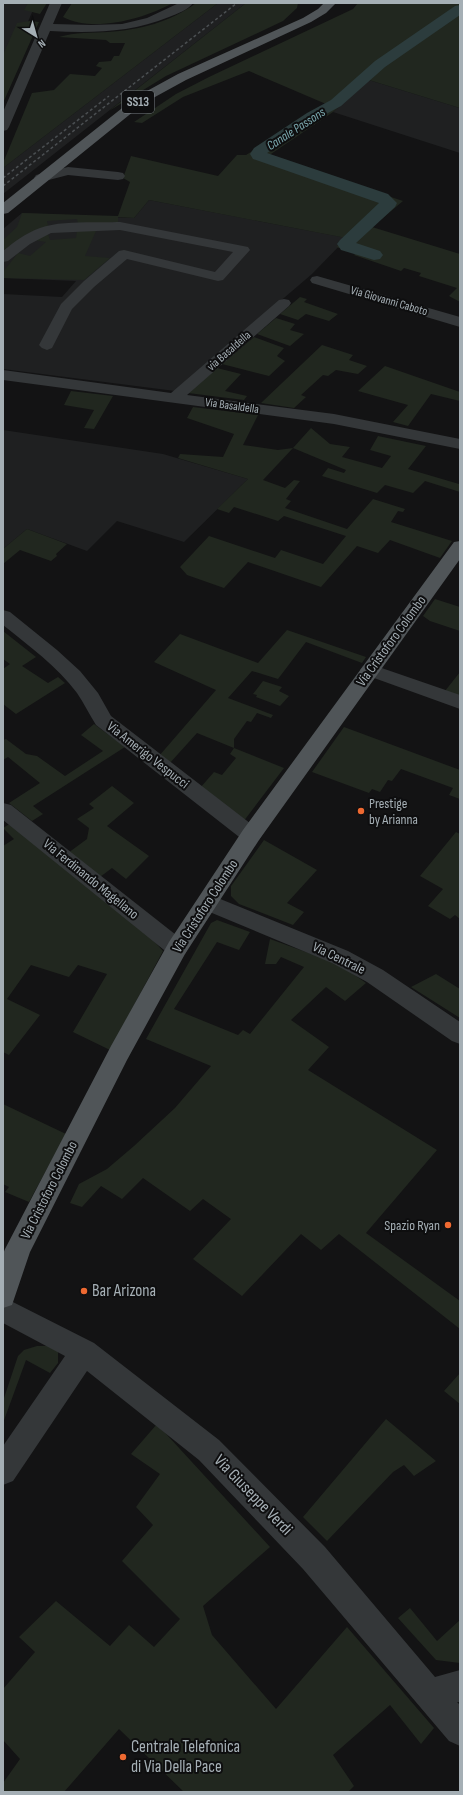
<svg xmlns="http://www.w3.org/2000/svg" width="463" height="1795" viewBox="0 0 463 1795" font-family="'Sofia Sans Condensed',sans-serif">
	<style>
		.built { fill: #1f2021 }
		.green { fill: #21271f }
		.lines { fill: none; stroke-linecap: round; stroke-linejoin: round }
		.canal { fill: #2c3c3d; fill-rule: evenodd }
		.minor { fill: #343739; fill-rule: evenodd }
		.major { fill: #505558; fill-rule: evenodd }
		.rail { stroke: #4b4f52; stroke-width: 1.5; stroke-dasharray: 3 2.5; stroke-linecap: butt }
		.poi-dot { fill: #ee6931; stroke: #0e0e0f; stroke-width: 1.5 }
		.labels { text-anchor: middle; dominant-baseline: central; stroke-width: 4; stroke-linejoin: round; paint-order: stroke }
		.far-street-label { font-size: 12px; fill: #a5afb5; stroke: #0e0e0f }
		.shield { fill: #0e0e0f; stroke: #787f83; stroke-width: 1 }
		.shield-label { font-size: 13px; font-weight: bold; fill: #a5afb5 }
		.far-water-label { font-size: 13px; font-style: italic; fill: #7caab0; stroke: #0e0e0f }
		.street-label { font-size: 14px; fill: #a5afb5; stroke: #0e0e0f }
		.poi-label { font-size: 14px; fill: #a5afb5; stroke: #0e0e0f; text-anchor: start }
		.near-poi-label { font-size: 17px; fill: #a5afb5; stroke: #0e0e0f; text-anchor: start }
		.near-street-label { font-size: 17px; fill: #a5afb5; stroke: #0e0e0f }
	</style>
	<rect width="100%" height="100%" fill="#131314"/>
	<path class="built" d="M 3,3 L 36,3 L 3,80 Z
		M 218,3 L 246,3 L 3,194 L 3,168 Z
		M 369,80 L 460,108 L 460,153 L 333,112 Z
		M 149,200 L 347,238 L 312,274 L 175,391 L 3,369 L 3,294 L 62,297 L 76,281 L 3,278 L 3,229 L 22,213 L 134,218 Z
		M 3,430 L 163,454 L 248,479 L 184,542 L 117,521 L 87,551 L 27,529 L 3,549 Z"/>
	<path class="green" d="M 28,3 L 47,3 L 40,14 L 24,10 Z
		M 72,3 L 85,4 L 173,3 C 143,19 94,33 63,17 Z
		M 196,3 L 218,3 L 3,168 L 3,163 L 32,93 L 54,90 L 70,74 L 95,76 L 102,68 L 96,66 L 99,62 L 111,61 L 114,56 L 119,56 L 125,43 L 110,43 L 106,40 L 59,37 C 75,32 92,33 108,32 C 139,30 171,22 196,3 Z
		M 246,3 L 298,3 L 297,8 L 283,21 L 166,76 L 109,111 Z
		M 358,3 L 460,3 L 460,108 L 369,80 L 333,112 L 268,156 L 403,201 L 372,227 L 460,254 L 460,302 L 449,296 L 457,288 L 419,276 L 421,273 L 404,268 L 401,271 L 354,255 L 356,253 L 336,247 L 346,238 L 149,200 L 134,218 L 118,217 L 118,222 L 78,225 L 77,219 L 47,221 L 48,226 L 27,234 L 3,251 L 3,240 L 17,227 L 22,213 L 118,216 L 130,182 L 123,178 L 131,156 L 218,176 L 237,155 L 246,155 L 326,104 L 249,71 L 183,97 L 142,123 L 134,122 L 176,94 L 209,77 L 353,9 Z
		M 30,21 L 39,22 L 3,103 L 3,55 L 17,23 Z
		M 77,231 L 96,231 L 85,256 L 110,258 L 84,280 L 3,278 L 3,272 L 18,253 L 30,256 L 46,242 L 34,240 L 48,234 L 50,240 L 76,238 Z
		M 300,297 L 307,299 L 304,302 L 338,314 L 329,321 L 306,314 L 298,320 L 280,314 Z
		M 276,318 L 295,324 L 290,330 L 304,334 L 290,346 L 257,334 Z
		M 254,337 L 284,348 L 277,356 L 285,361 L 269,376 L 222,364 Z
		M 322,345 L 353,355 L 349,360 L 367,366 L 358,374 L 336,370 L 328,376 L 323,375 L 301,395 L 306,397 L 294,408 L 261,403 Z
		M 385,366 L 460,392 L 460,401 L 431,394 L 408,426 L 393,422 L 408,405 L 358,391 Z
		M 217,368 L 241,374 L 225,391 L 247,396 L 244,400 L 188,393 Z
		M 71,391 L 113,396 L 94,429 L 84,428 L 94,410 L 64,405 Z
		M 193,407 L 258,415 L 243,445 L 278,450 L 293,448 L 311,428 L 330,444 L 350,447 L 342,457 L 382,468 L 391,456 L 370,450 L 378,436 L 426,446 L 408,469 L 459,484 L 460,482 L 460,492 L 425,481 L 413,493 L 385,485 L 377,493 L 322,476 L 328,468 L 344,473 L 346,470 L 293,448 L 263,480 L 285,488 L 294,480 L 300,481 L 286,499 L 291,501 L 285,508 L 347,529 L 373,499 L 405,509 L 403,512 L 398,511 L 391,522 L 452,541 L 440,558 L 390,540 L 378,553 L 357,546 L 321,587 L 248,562 L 224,588 L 187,575 L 180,567 L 209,536 L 275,558 L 281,550 L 323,564 L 346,536 L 284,516 L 278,521 L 234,507 L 229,513 L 217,509 L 248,479 L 178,458 L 180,454 L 223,457 L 234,434 L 187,418 Z
		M 27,529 L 67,544 L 56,554 L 57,556 L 51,561 L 20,550 L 3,564 L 3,549 Z
		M 435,599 L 460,607 L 460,631 L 430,621 L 423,616 Z
		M 287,630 L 366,657 L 362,663 L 306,642 L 278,679 L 252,671 L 228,698 L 273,715 L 271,718 L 257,713 L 251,722 L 247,721 L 234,739 L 234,748 L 284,768 L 243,822 L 200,788 L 214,772 L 222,775 L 236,758 L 230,754 L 234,748 L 197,733 L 169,764 L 159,756 L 216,690 L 154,662 L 180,634 L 258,663 Z
		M 3,631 L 36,657 L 22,666 L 48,683 L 58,677 L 65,683 L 16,714 L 3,704 L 3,669 L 10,664 L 3,659 Z
		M 460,672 L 460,696 L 445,691 Z
		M 263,681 L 282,687 L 279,691 L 289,696 L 280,706 L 256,697 L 257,695 L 253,694 Z
		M 94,724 L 125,747 L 33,806 L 43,814 L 32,821 L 9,803 L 40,783 L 8,757 L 3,760 L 3,740 L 6,739 L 26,754 L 37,756 L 65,776 L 103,751 L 81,735 Z
		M 344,727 L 460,770 L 460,799 L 449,795 L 453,788 L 401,769 L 392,781 L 388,780 L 380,792 L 372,789 L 369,793 L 312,772 Z
		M 112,786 L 134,803 L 107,826 L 149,856 L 126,879 L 112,868 L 100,877 L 68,853 L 87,839 L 89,828 L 77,819 L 94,808 L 89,804 Z
		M 11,823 L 137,923 L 163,951 L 110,1050 L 73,1032 L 107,974 L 78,965 L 69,977 L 31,965 L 7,999 L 40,1015 L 9,1055 L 3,1052 L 3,846 L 14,839 L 3,828 Z
		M 456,832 L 460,834 L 460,919 L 455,915 L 450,919 L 428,906 L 443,889 L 420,876 Z
		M 264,840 L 317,870 L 287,903 L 304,912 L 293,925 L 239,904 L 231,896 L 231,886 Z
		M 217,920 L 250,932 L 239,950 L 217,942 L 174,1009 L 238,1035 L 243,1030 L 250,1034 L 304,967 L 281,957 L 276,964 L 265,964 L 270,939 L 339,964 L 366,983 L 345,1001 L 326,987 L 291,1020 L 329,1047 L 308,1070 L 437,1150 L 366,1233 L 460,1301 L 460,1329 L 339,1234 L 321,1250 L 301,1234 L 242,1296 L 193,1259 L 231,1219 L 203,1199 L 190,1211 L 143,1178 L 122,1199 L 101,1186 L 82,1207 L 70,1203 L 79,1184 L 107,1169 L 134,1146 L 175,1108 L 211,1066 L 146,1039 L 211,923 Z
		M 436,974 L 460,989 L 460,1018 L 411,987 Z
		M 3,1104 L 66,1134 L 29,1202 L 5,1192 L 9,1187 L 3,1184 Z
		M 37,1346 L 51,1346 L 58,1351 L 58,1363 L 50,1373 L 26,1360 L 3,1423 L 3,1401 L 18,1356 L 24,1350 Z
		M 460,1373 L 460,1404 L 444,1391 Z
		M 386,1419 L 436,1461 L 414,1476 L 404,1465 L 393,1472 L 327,1541 L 303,1517 Z
		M 157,1424 L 270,1547 L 203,1606 L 212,1635 L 276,1709 L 347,1627 L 434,1728 L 421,1744 L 390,1705 L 333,1755 L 354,1786 L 348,1792 L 184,1792 L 119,1729 L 64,1792 L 3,1792 L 3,1783 L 20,1759 L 3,1740 L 3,1689 L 35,1652 L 19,1637 L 56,1601 L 110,1646 L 129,1625 L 154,1647 L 180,1619 L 122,1561 L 153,1525 L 136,1507 L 160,1474 L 131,1454 Z
		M 410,1608 L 437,1641 L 460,1620 L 460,1663 L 436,1660 L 398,1618 Z"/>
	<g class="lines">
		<path class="canal" d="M 460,5 L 460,15 L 385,67 L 341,106 L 317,119 L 267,153 L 388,194 L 397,203 L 395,207 L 356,243 L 380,251 L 383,255 L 380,259 L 374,260 L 341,250 L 337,244 L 340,240 L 379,203 L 253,159 L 250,154 L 254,148 L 307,113 L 331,100 L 375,61 L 455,6 Z"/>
		<path class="minor" d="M 50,3 L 62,3 L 53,24 L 91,25 L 122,24 L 147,18 L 179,3 L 193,3 C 188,10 177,14 169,17 C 130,33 91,33 50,31 L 9,127 L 7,130 L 3,131 L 3,112 Z
			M 68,167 L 118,172 L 123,173 L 125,176 L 123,179 L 118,180 L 68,175 L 41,182 L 36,181 L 34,178 L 36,175 Z
			M 120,222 L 243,246 L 248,247 L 250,250 L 223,280 L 218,281 L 127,259 L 94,287 L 72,309 L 52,348 L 47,350 L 42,348 L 39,345 L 61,304 L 84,281 L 119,251 L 124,250 L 215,272 L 233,252 L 120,230 L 51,233 L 30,244 L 8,261 L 3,262 L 3,251 C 14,242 26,233 40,228 C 61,220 97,223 120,222 Z
			M 317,276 L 460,317 L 460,327 L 312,283 L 310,280 L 312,277 Z
			M 284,299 L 289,300 L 291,303 L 289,306 L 187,395 L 334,414 L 460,439 L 460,449 L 334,424 L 3,380 L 3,370 L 171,393 L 279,300 Z
			M 3,610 L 10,612 L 57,650 L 80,671 L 98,693 L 111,716 L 259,830 L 262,835 L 259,840 L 251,843 L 243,840 L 96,725 C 89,714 84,703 77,693 C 57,666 29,646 3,625 Z
			M 370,664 L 460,695 L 460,709 L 363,674 L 360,670 L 363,666 Z
			M 3,803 L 11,805 L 185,942 L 188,948 L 185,954 L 177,957 L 169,954 L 3,820 Z
			M 208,894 L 348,951 L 383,970 L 460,1022 L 460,1044 L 452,1041 L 367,982 L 332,963 L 200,908 L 197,902 L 200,896 Z
			M 3,1297 L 94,1343 L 219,1440 L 325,1547 L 435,1677 L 460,1670 L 460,1702 L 457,1702 L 460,1705 L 460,1746 L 449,1741 L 303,1569 L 199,1460 L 87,1371 L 13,1481 L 3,1485 L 3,1446 L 65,1356 L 3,1323 Z"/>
		<path class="major" d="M 324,3 L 336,3 L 326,13 L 311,22 L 186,80 L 144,103 L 8,213 L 3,214 L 3,203 L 136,97 L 178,74 L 303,18 L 318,9 Z
			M 460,541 L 460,559 L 259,840 L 185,954 L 127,1060 L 30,1252 L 12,1305 L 3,1308 L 3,1254 L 5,1249 L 111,1046 L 169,942 L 243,830 L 454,542 Z"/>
		<path class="rail" d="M 3,178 L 109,96
			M 3,186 L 237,3"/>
	</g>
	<g class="poi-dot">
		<circle cx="361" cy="811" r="4"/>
		<circle cx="448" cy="1225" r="4"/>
		<circle cx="84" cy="1291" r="4"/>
		<circle cx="123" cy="1757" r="4"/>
	</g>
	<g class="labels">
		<g class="far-street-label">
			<text transform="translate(389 301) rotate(16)">Via Giovanni Caboto</text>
			<text transform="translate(229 351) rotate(-41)">via Basaldella</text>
			<text transform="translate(232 406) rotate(8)">Via Basaldella</text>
		</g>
		<rect class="shield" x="122" y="91" width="32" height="22" rx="3"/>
		<g class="shield-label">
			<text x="138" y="102">SS13</text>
		</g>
		<g class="far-water-label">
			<text transform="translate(296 129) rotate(-33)">Canale Passons</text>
		</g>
		<g class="street-label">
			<text transform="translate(391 641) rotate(-54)">Via Cristoforo Colombo</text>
			<text transform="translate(148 755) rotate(38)">Via Amerigo Vespucci</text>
			<text transform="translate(91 879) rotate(39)">Via Ferdinando Magellano</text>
			<text transform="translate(205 906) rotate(-57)">Via Cristoforo Colombo</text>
			<text transform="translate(339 958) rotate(26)">Via Centrale</text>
			<text transform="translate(49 1190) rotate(-63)">Via Cristoforo Colombo</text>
		</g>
		<g class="poi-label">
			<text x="369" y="803">Prestige<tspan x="369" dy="16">by Arianna</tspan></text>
			<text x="440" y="1225" text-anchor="end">Spazio Ryan</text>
		</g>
		<g class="near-poi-label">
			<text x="92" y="1291">Bar Arizona</text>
			<text x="131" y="1747">Centrale Telefonica<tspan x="131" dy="20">di Via Della Pace</tspan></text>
		</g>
		<g class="near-street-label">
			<text transform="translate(253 1495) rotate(46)">Via Giuseppe Verdi</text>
		</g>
	</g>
	<rect width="463" height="1795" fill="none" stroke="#a5afb5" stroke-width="8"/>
	<g transform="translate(36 36) rotate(143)" stroke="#0e0e0f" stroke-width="3" paint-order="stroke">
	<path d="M0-3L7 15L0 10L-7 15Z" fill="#a5afb5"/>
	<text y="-6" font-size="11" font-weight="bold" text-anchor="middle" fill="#a5afb5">N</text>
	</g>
</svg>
